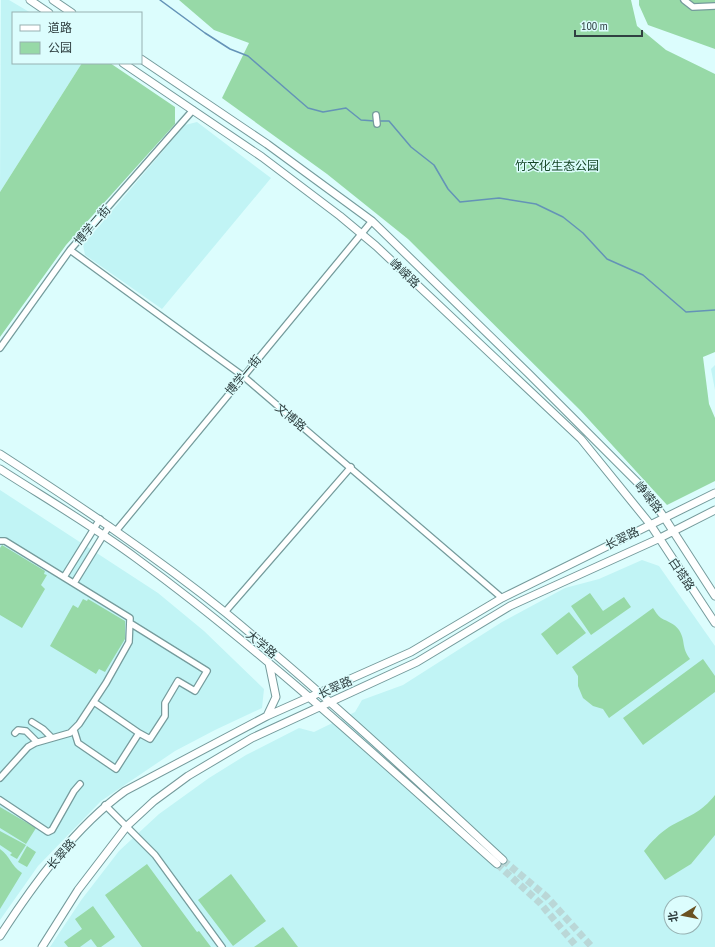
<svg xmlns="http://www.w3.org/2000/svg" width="715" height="947" viewBox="0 0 715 947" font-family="'PT Sans Narrow','Noto Sans SC',sans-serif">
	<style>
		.built { fill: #c1f4f5; fill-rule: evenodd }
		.green { fill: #97d9a7 }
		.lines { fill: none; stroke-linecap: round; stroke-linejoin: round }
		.stream { stroke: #6493b7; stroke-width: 1.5 }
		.major-tunnel { stroke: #bad7d7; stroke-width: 7; stroke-dasharray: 7 3.5; stroke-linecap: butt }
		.minor-casing { stroke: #759b9c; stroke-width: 8 }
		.major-casing { stroke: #759b9c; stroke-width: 9 }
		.minor { stroke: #fff; stroke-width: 5.5 }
		.major { stroke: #fff; stroke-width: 7 }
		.labels { text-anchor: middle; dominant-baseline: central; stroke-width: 3; stroke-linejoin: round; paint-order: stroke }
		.park-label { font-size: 12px; fill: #144525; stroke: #dcfdfd }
		.street-label { font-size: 12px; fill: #304041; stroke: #dcfdfd }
	</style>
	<rect width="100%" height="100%" fill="#dcfdfd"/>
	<path class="built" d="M 1,0 L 9,0 L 31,13 L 13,13 L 13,63 L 82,63 L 0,192 Z
		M 197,122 L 271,178 L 162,309 L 85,255 L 83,245 L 185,125 Z
		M 715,365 L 715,390 L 711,369 Z
		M 0,490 L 158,593 L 204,631 L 264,689 L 262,708 L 215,730 L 175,751 L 101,801 L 38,866 L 0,920 Z
		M 642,560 L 659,566 L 715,646 L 715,947 L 50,947 L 82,899 L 119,851 L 159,814 L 209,778 L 246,755 L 299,728 L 314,732 L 355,712 L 362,700 L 403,685 L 502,622 L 565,588 L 599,579 ZM 671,903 L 695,903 L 695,927 L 671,927 Z"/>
	<path class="green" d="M 179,0 L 631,0 L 637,26 L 666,50 L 715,74 L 715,352 L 703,357 L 709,404 L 715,418 L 715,481 L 667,505 L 580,410 L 408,239 L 327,174 L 222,98 L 249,43 L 214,30 Z
		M 639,0 L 715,0 L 715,49 L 648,25 L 639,5 Z
		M 82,63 L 110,63 L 175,107 L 175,124 L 66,245 L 0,337 L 0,192 Z
		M 2,545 L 45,571 L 44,574 L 47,575 L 41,585 L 45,589 L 22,628 L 0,615 L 0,548 Z
		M 590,593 L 603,611 L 624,597 L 631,607 L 591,635 L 571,606 Z
		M 83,599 L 87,601 L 88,599 L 125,621 L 125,639 L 105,672 L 99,669 L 96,674 L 50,646 L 73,605 L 78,608 Z
		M 653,608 C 655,611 658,616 661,618 C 668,622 674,623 679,630 C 686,641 681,647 690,659 L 609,718 L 603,709 L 593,706 L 583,698 L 578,686 L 578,676 L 572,667 Z
		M 569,612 L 586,633 L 557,655 L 541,634 Z
		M 703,659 L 715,676 L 715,692 L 643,745 L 623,718 Z
		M 715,795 L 715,835 L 691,864 L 665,880 L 644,851 C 651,842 660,833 669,827 C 688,816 701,813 715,795 Z
		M 0,807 L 36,828 L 26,844 L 0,828 Z
		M 0,831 L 26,845 L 17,859 L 10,855 L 12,853 L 0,845 Z
		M 27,846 L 36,852 L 27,867 L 18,862 Z
		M 0,849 C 11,857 10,865 22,873 L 0,909 Z
		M 147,864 L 197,932 L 199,931 L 211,947 L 142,947 L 105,895 Z
		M 231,874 L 266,921 L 233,946 L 198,900 Z
		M 93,906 L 115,937 L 101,947 L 97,947 L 91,939 L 80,947 L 68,947 L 64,942 L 82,929 L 75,919 Z
		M 283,927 L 298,947 L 254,947 Z"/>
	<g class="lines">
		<path class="stream" d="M 160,0 L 205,33 L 230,49 L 248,56 L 308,108 L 323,112 L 346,108 L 361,120 L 375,121
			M 378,121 L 389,121 L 411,147 L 434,165 L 448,189 L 460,202 L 499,198 L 536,204 L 563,217 L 583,233 L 607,259 L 643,275 L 686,312 L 715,310"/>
		<path class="major-tunnel" d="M 503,860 L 547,897 L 592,947
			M 497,864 L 540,903 L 577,947"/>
		<g class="minor-casing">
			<path id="minor" d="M 684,0 L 693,7 L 715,6
				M 376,115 L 377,124
				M 70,250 L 243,376 L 502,598
				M 0,348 L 70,250 L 193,110
				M 116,531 L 372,221
				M 0,541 L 5,541 L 130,618 L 129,642 L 106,683 L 79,724 L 70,733 L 35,743 L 28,747 L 0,778
				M 64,577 L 100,519
				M 74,583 L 109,526
				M 225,612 L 351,467
				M 94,702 L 139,733
				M 32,722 L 43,729 L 52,738
				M 74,730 L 78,743 L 116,769 L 139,733 L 150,739 L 165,716 L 165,703 L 178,681 L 195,691 L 207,671 L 130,623
				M 15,733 L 18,730 L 26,731 L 37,742
				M 0,800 L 48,832 L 52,830 L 74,791 L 80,784
				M 105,805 L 155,855 L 222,947"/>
		</g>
		<g class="major-casing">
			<path id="major" d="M 30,0 L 49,13
				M 53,0 L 72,13
				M 141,59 L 267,144 L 372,221 L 528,373 L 643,488 L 664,517 L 715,596
				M 123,63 L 262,157 L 340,216 L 376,246 L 581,439 L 650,524 L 715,623
				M 0,454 C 77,504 154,555 226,613 C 322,692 412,776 503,860
				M 0,469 C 45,498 93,526 136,558 C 263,651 379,759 497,864
				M 267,716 L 276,697 L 269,663
				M 0,936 C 33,885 75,827 125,791 L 267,716 L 411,652 L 502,598 L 715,493
				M 42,947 L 78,890 L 127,826 L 154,801 L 188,776 L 252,738 L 417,662 L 510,606 L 658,539 L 715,510"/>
		</g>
		<use href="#minor" class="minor"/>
		<use href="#major" class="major"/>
	</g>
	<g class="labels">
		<g class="park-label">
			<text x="557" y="165">竹文化生态公园</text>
		</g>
		<g class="street-label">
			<text transform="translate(92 225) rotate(-49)">博学二街</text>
			<text transform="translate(405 273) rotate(43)">峥嵘路</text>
			<text transform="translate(243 375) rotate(-50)">博学一街</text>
			<text transform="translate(291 417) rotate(40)">文博路</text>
			<text transform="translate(649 497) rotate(51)">峥嵘路</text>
			<text transform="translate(622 538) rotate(-26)">长翠路</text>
			<text transform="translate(682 574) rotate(56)">白塔路</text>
			<text transform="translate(262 644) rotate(40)">大学路</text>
			<text transform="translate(335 687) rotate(-24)">长翠路</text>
			<text transform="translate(61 854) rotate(-49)">长翠路</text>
		</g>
	</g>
	<rect x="12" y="12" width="130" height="52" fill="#dcfdfd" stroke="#97b1b2"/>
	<rect x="20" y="25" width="20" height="6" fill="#ffffff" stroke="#97b1b2"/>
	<text x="48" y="32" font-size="12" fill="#304041">道路</text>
	<rect x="20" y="42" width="20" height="12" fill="#97d9a7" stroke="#97b1b2"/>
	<text x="48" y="52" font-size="12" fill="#304041">公园</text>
	<g transform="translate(683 915) rotate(260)"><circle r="19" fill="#dcfdfd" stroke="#97b1b2"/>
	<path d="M0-3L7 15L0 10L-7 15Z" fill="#6a5222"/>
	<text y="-6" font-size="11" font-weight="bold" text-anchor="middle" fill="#304041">北</text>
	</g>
	<path d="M575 30v6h67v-6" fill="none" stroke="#304041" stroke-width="2"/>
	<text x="581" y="30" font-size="12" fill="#304041" stroke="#dcfdfd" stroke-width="3" paint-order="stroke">100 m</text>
</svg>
